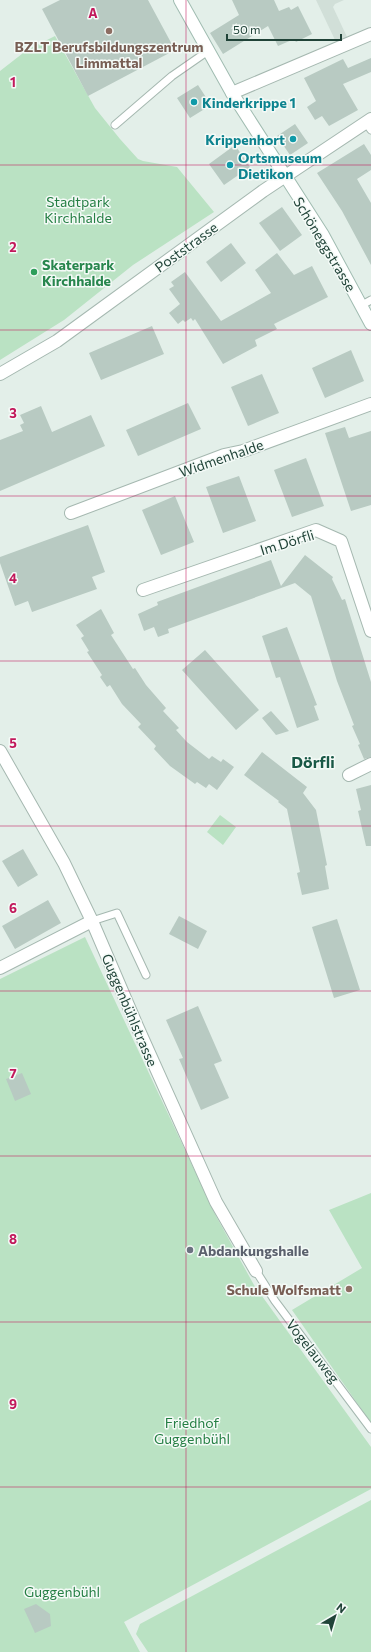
<svg xmlns="http://www.w3.org/2000/svg" width="371" height="1652" viewBox="0 0 371 1652" font-family="Commissioner,sans-serif">
	<style>
		.built { fill: #d1dfd8 }
		.green { fill: #bae2c3 }
		.building { fill: #b8cac2 }
		.lines { fill: none; stroke-linecap: round; stroke-linejoin: round }
		.lane-casing { stroke: #a5b8b0; stroke-width: 9 }
		.street-casing { stroke: #a5b8b0; stroke-width: 14 }
		.secondary-casing { stroke: #a0bcb1; stroke-width: 14 }
		.lane { stroke: #fff; stroke-width: 7 }
		.street { stroke: #fff; stroke-width: 12 }
		.secondary { stroke: #fff; stroke-width: 12 }
		.grid { fill: none; stroke: #c2185b; stroke-width: 1; stroke-opacity: 0.55 }
		.education-dot { fill: #8d6e63; stroke: #f4faf7; stroke-width: 1.5 }
		.culture-dot { fill: #0f9aa8; stroke: #f4faf7; stroke-width: 1.5 }
		.leisure-dot { fill: #2e9e5b; stroke: #f4faf7; stroke-width: 1.5 }
		.worship-dot { fill: #6b7280; stroke: #f4faf7; stroke-width: 1.5 }
		.labels { text-anchor: middle; dominant-baseline: central; stroke-width: 3; stroke-linejoin: round; paint-order: stroke }
		.education-label { font-size: 14px; font-weight: bold; fill: #785e54; stroke: #f4faf7 }
		.culture-label { font-size: 14px; font-weight: bold; fill: #0d838f; stroke: #f4faf7; text-anchor: start }
		.park-label { font-size: 14px; fill: #257f44; stroke: #f4faf7 }
		.street-label { font-size: 14px; fill: #204338; stroke: #f4faf7 }
		.leisure-label { font-size: 14px; font-weight: bold; fill: #27864d; stroke: #f4faf7; text-anchor: start }
		.worship-label { font-size: 14px; font-weight: bold; fill: #5b616d; stroke: #f4faf7; text-anchor: start }
		.quarter-label { font-size: 16px; font-weight: bold; fill: #195846; stroke: #f4faf7 }
		.grid-label { font-size: 13px; text-anchor: middle; font-weight: bold; fill: #c2185b; stroke: #f4faf7; stroke-width: 3; stroke-linejoin: round; paint-order: stroke }
	</style>
	<rect width="100%" height="100%" fill="#e3efe9"/>
	<path class="built" d="M 316,0 L 344,0 L 335,4 L 333,7 L 347,37 L 336,42 Z"/>
	<path class="green" d="M 55,36 L 95,108 L 120,139 L 138,159 L 143,161 L 177,167 L 214,212 L 133,265 L 64,320 L 0,360 L 0,71 L 27,50 Z
		M 220,815 L 236,827 L 223,845 L 207,832 Z
		M 85,937 L 216,1216 L 254,1285 L 371,1447 L 371,1489 L 124,1622 L 140,1652 L 0,1652 L 0,979 Z
		M 371,1193 L 371,1423 L 292,1310 L 362,1268 L 329,1210 Z
		M 371,1500 L 371,1652 L 148,1652 L 136,1634 L 140,1624 Z"/>
	<path class="building" d="M 60,0 L 148,0 L 175,50 L 88,96 L 42,9 Z
		M 232,0 L 274,0 L 279,11 L 289,7 L 291,10 L 298,6 L 312,34 L 296,42 L 294,39 L 278,46 L 268,26 L 223,54 L 210,33 L 239,15 Z
		M 371,58 L 371,72 L 343,84 L 358,110 L 329,126 L 322,116 L 315,120 L 307,107 L 316,101 L 304,78 L 343,59 L 348,68 Z
		M 198,85 L 211,105 L 190,118 L 177,98 Z
		M 295,124 L 308,143 L 290,155 L 277,136 Z
		M 364,144 L 371,155 L 371,170 L 357,179 L 371,203 L 371,265 L 342,211 L 317,173 Z
		M 235,145 L 250,167 L 224,185 L 209,164 Z
		M 282,207 L 302,235 L 280,251 L 259,223 Z
		M 231,243 L 246,263 L 221,282 L 206,262 Z
		M 277,253 L 294,275 L 312,266 L 328,297 L 274,324 L 277,329 L 255,340 L 257,346 L 223,364 L 195,319 L 193,321 L 191,318 L 185,322 L 183,320 L 178,324 L 169,313 L 180,304 L 169,289 L 174,286 L 171,282 L 185,272 L 221,321 L 271,293 L 255,270 Z
		M 152,326 L 164,354 L 101,380 L 89,353 Z
		M 351,350 L 364,381 L 325,398 L 312,368 Z
		M 262,374 L 279,413 L 248,426 L 231,387 Z
		M 188,403 L 201,429 L 138,456 L 126,430 Z
		M 41,406 L 52,432 L 91,415 L 105,446 L 0,491 L 0,440 L 23,431 L 20,425 L 24,423 L 20,415 Z
		M 345,427 L 349,438 L 371,431 L 371,505 L 351,511 L 325,433 Z
		M 306,458 L 324,506 L 292,517 L 274,470 Z
		M 239,476 L 256,521 L 223,533 L 206,487 Z
		M 175,496 L 194,542 L 161,555 L 142,510 Z
		M 88,525 L 105,572 L 92,577 L 97,589 L 32,612 L 28,601 L 15,606 L 0,563 L 0,557 Z
		M 305,555 L 333,577 L 332,579 L 342,600 L 345,599 L 371,682 L 371,757 L 364,759 L 358,745 L 360,744 L 352,726 L 354,725 L 337,681 L 311,596 L 295,583 L 168,629 L 169,633 L 158,637 L 154,627 L 144,631 L 138,614 L 158,605 L 157,602 L 271,560 L 281,586 Z
		M 101,609 L 114,633 L 111,635 L 133,669 L 135,668 L 146,685 L 166,708 L 163,711 L 179,728 L 176,730 L 187,742 L 209,759 L 212,756 L 221,762 L 223,759 L 234,767 L 217,790 L 209,784 L 206,788 L 197,782 L 195,784 L 170,766 L 154,749 L 156,746 L 138,727 L 141,724 L 122,704 L 110,685 L 107,687 L 100,677 L 102,675 L 87,652 L 89,651 L 81,638 L 84,636 L 76,625 Z
		M 287,627 L 317,705 L 314,706 L 319,720 L 297,728 L 280,677 L 276,678 L 262,636 Z
		M 205,650 L 259,710 L 236,730 L 182,670 Z
		M 271,711 L 289,731 L 276,735 L 262,718 Z
		M 262,752 L 307,787 L 303,793 L 316,810 L 327,865 L 325,866 L 329,889 L 302,895 L 297,873 L 300,872 L 287,809 L 278,802 L 279,801 L 244,775 Z
		M 371,785 L 371,846 L 366,846 L 358,811 L 361,810 L 356,789 Z
		M 23,849 L 38,875 L 18,887 L 2,861 Z
		M 48,900 L 61,923 L 15,949 L 2,926 Z
		M 179,916 L 207,931 L 198,949 L 169,934 Z
		M 337,919 L 360,990 L 334,998 L 312,927 Z
		M 198,1006 L 222,1061 L 214,1064 L 229,1098 L 201,1110 L 179,1059 L 183,1058 L 166,1020 Z
		M 22,1073 L 31,1094 L 15,1101 L 6,1079 Z
		M 36,1604 L 50,1614 L 51,1626 L 35,1633 L 24,1609 Z"/>
	<g class="lines">
		<g class="lane-casing">
			<path id="lane" d="M 366,123 L 371,130
				M 115,125 L 172,76 L 208,51
				M 362,305 L 371,300
				M 92,921 L 117,913 L 146,975
				M 256,1271 L 275,1301 L 371,1429"/>
		</g>
		<g class="street-casing">
			<path id="street" d="M 232,93 L 371,34
				M 0,374 L 57,341 L 263,191 L 371,119
				M 71,513 L 224,455 L 243,451 L 371,404
				M 143,590 L 316,530 L 341,541 L 371,631
				M 0,751 L 64,863 L 92,921 L 137,1026 L 216,1202 L 256,1271
				M 349,775 L 371,764
				M 0,968 L 92,921"/>
		</g>
		<g class="secondary-casing">
			<path id="secondary" d="M 180,0 L 232,93 L 323,235 L 371,324"/>
		</g>
		<use href="#lane" class="lane"/>
		<use href="#street" class="street"/>
		<use href="#secondary" class="secondary"/>
	</g>
	<path class="grid" d="M 186,0 L 186,1652M 0,165 L 371,165M 0,330 L 371,330M 0,496 L 371,496M 0,661 L 371,661M 0,826 L 371,826M 0,991 L 371,991M 0,1156 L 371,1156M 0,1322 L 371,1322M 0,1487 L 371,1487"/>
	<g class="education-dot">
		<circle cx="109" cy="31" r="4"/>
		<circle cx="349" cy="1289" r="4"/>
	</g>
	<g class="culture-dot">
		<circle cx="194" cy="102" r="4"/>
		<circle cx="293" cy="139" r="4"/>
		<circle cx="230" cy="165" r="4"/>
	</g>
	<circle class="leisure-dot" cx="34" cy="272" r="4"/>
	<circle class="worship-dot" cx="190" cy="1250" r="4"/>
	<g class="labels">
		<g class="education-label">
			<text x="109" y="46">BZLT Berufsbildungszentrum<tspan x="109" dy="16">Limmattal</tspan></text>
			<text x="341" y="1289" text-anchor="end">Schule Wolfsmatt</text>
		</g>
		<g class="culture-label">
			<text x="202" y="102">Kinderkrippe 1</text>
			<text x="285" y="139" text-anchor="end">Krippenhort</text>
			<text x="238" y="157">Ortsmuseum<tspan x="238" dy="16">Dietikon</tspan></text>
		</g>
		<g class="park-label">
			<text x="78" y="201">Stadtpark<tspan x="78" dy="16">Kirchhalde</tspan></text>
			<text x="192" y="1422">Friedhof<tspan x="192" dy="16">Guggenbühl</tspan></text>
			<text x="62" y="1591">Guggenbühl</text>
		</g>
		<g class="street-label">
			<text transform="translate(325 244) rotate(59)">Schöneggstrasse</text>
			<text transform="translate(186 247) rotate(-36)">Poststrasse</text>
			<text transform="translate(221 458) rotate(-19)">Widmenhalde</text>
			<text transform="translate(287 542) rotate(-17)">Im Dörfli</text>
			<text transform="translate(130 1010) rotate(67)">Guggenbühlstrasse</text>
			<text transform="translate(313 1351) rotate(52)">Vogelauweg</text>
		</g>
		<g class="leisure-label">
			<text x="42" y="264">Skaterpark<tspan x="42" dy="16">Kirchhalde</tspan></text>
		</g>
		<g class="worship-label">
			<text x="198" y="1250">Abdankungshalle</text>
		</g>
		<g class="quarter-label">
			<text x="313" y="761">Dörfli</text>
		</g>
	</g>
	<g class="grid-label">
		<text x="93" y="18">A</text>
		<text x="13" y="87">1</text>
		<text x="13" y="252">2</text>
		<text x="13" y="418">3</text>
		<text x="13" y="583">4</text>
		<text x="13" y="748">5</text>
		<text x="13" y="913">6</text>
		<text x="13" y="1078">7</text>
		<text x="13" y="1244">8</text>
		<text x="13" y="1409">9</text>
	</g>
	<g transform="translate(335 1616) rotate(38)" stroke="#f4faf7" stroke-width="3" paint-order="stroke">
	<path d="M0-3L7 15L0 10L-7 15Z" fill="#204338"/>
	<text y="-6" font-size="11" font-weight="bold" text-anchor="middle" fill="#204338">N</text>
	</g>
	<path d="M227 34v6h114v-6" fill="none" stroke="#204338" stroke-width="2"/>
	<text x="233" y="34" font-size="12" fill="#204338" stroke="#f4faf7" stroke-width="3" paint-order="stroke">50 m</text>
</svg>
